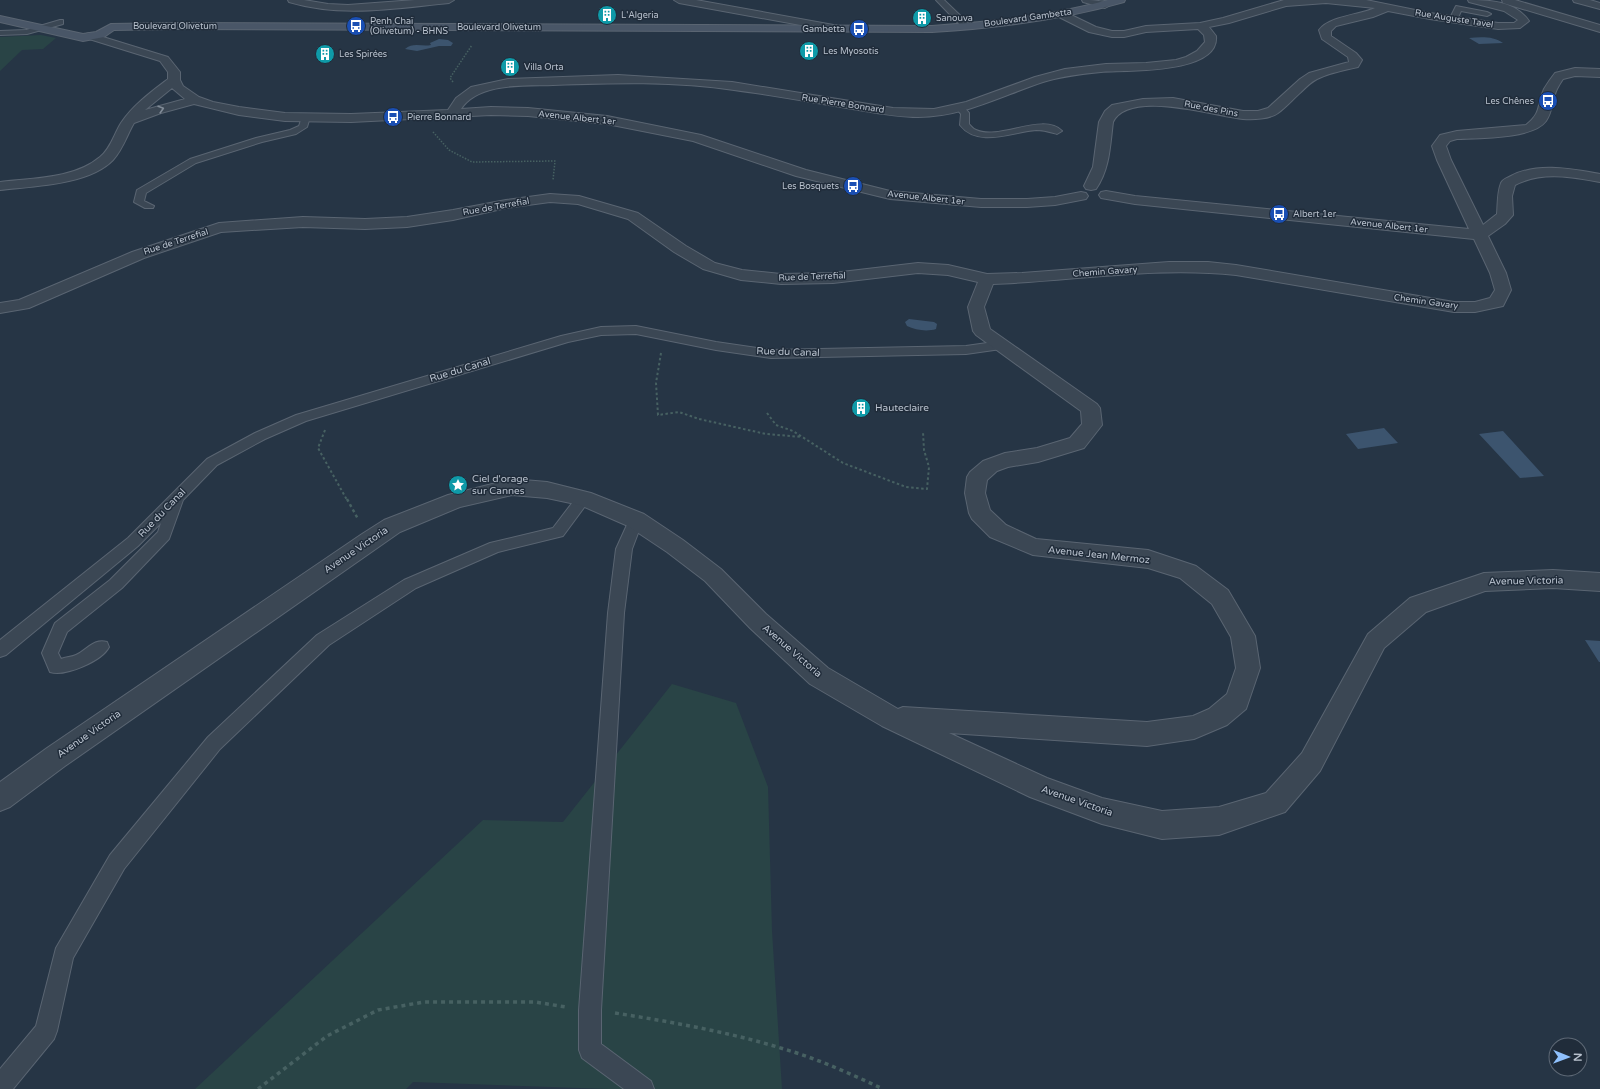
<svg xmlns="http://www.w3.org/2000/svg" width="1600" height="1089" viewBox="0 0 1600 1089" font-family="'Varela Round',sans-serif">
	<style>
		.green { fill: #294446 }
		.water { fill: #3c546e }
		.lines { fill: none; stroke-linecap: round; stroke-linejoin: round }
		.service-casing { stroke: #5a6572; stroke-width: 2 }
		.minor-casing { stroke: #5a6572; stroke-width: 2 }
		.secondary-casing { stroke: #5a6572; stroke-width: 2 }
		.path-far3 { stroke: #476162; stroke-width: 1.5; stroke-dasharray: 1.5 1.5; stroke-linecap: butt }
		.path-far2 { stroke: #476162; stroke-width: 2; stroke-dasharray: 2.5 2.5; stroke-linecap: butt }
		.path-far1 { stroke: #476162; stroke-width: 2.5; stroke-dasharray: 3 3; stroke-linecap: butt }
		.path { stroke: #476162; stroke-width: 3.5; stroke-dasharray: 4 4; stroke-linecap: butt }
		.service { fill: #3b4754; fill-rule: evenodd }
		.minor { fill: #3b4754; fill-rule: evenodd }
		.secondary { fill: #495667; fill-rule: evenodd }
		.oneway { stroke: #808b97 }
		.labels { text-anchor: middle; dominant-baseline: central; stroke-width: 3; stroke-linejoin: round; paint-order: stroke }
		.far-poi-label { font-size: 9px; fill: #b9c2ce; stroke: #202c3a; text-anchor: start }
		.far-street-label { font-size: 9px; fill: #b9c2ce; stroke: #202c3a }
		.street-label { font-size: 10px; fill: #b9c2ce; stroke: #202c3a }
		.poi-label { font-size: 10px; fill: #b9c2ce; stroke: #202c3a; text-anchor: start }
	</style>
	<rect width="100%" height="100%" fill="#263545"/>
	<path class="green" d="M 41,35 L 56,38 L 43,49 L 22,50 L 0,71 L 0,37 Z
		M 672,684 L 736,703 L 768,787 L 772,931 L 782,1089 L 608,1089 L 413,1082 L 406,1089 L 195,1089 L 483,820 L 563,822 Z"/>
	<path class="water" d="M 1469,38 C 1480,37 1494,36 1503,43 L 1479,44 Z
		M 439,39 L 448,40 L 453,43 L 451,46 L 439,46 L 417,51 L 405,49 C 413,42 422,47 431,45 L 430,43 Z
		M 909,319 L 934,322 L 937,324 L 936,329 C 927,332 915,330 907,326 L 905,322 Z
		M 1384,428 L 1398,443 L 1358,449 L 1346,434 Z
		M 1503,431 L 1544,476 L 1520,478 L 1479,434 Z
		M 1585,640 L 1600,641 L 1600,662 L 1599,662 Z"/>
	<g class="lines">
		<g class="service-casing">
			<path id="service" d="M 936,0 L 944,0 L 969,24 L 969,28 L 963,28 Z
				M 1456,6 L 1487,12 L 1491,14 L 1487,16 L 1461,11 L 1456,22 L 1450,22 L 1449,20 Z
				M 60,20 L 63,20 L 63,24 L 27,34 L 0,35 L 0,31 L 26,30 Z
				M 960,105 L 963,106 L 969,113 L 969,124 C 971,126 973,129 976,130 C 999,141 1043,112 1062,131 L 1057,134 C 1050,132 1044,130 1036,130 C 1012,132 978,148 960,125 L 961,114 L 956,108 Z
				M 306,114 L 310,117 L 307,127 L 296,134 L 262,142 L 196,163 L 146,193 L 144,201 L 154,206 L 153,208 L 145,208 L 134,202 L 137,190 L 190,159 L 256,138 L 290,130 L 299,126 L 302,117 Z
				M 636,326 L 716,342 L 771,350 L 966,346 L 1001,341 L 1005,342 L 1007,345 L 1005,348 L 1001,349 L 966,354 L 771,358 L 716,350 L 636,334 L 601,335 L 568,342 L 306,421 L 265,439 L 217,465 L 183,500 L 169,539 L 122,588 L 67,632 L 58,653 L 61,659 C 66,657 72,657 76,655 C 87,650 94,638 107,642 L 109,647 C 102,661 65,677 50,672 L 42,653 L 55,623 L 110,580 L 158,532 L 161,523 L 138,546 L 6,655 L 0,657 L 0,640 L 128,538 L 207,459 L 255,433 L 296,415 L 561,336 L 601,327 Z
				M 584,493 L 589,494 L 591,498 L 563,536 L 498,552 L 416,588 L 329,645 L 220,749 L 124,869 L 73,958 L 57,1031 L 54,1039 L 13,1089 L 0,1089 L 0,1069 L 36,1026 L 56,948 L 110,855 L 208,737 L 317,635 L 404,580 L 490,543 L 553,528 L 579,494 Z
				M 636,515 L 641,516 L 643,520 L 632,549 L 624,613 L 601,1010 L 601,1044 L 651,1081 L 654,1089 L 624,1089 L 582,1058 L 579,1050 L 579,1010 L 608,613 L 616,549 L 631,516 Z"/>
		</g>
		<g class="minor-casing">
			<path id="minor" d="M 288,0 L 304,0 L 328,4 L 348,5 L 415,0 L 454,0 L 449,3 C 396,8 342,18 289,2 Z
				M 674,0 L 696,0 L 839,26 L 845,29 L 839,32 L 679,3 Z
				M 1082,0 C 1091,0 1104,0 1110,5 L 1105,8 L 1083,2 Z
				M 1284,0 L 1366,0 L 1430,13 L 1498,23 L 1514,23 L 1518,20 L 1504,11 L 1469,2 L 1468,0 C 1490,0 1515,1 1529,21 L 1520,28 L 1498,29 L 1430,19 L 1388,11 L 1373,17 L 1336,26 L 1331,31 L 1331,36 L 1356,53 L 1362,60 L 1358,67 C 1345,70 1329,73 1317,79 C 1311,82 1306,87 1301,92 C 1293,99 1286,107 1278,113 C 1270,119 1253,120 1243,119 C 1214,116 1129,89 1113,122 C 1110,145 1110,169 1096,189 L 1091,190 L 1086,189 L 1084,186 L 1093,167 L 1099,122 L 1105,111 L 1112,105 L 1143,99 L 1173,98 L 1243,111 L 1258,111 L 1268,108 L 1300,79 L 1309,73 L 1349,62 L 1348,57 L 1322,39 L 1319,30 C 1330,16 1359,15 1375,8 L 1326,3 L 1286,6 L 1229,23 L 1209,27 L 1216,36 C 1220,75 1124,70 1101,72 C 1081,74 1062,76 1043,82 C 1001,96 963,117 918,117 C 894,117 871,112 847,108 C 810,102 772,95 734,90 C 674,81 613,83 553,85 C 524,86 479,82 461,109 L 491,107 L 528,108 L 607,116 L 701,135 L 806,170 L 890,191 L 981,199 L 1027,199 L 1055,197 L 1081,192 L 1086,193 L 1088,196 L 1086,199 L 1055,205 L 1027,207 L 981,207 L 890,199 L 796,176 L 693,141 L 607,124 L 528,116 L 491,115 L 351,122 L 285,121 L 239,115 L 194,104 L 161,113 L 134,123 C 127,135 123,149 113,160 C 89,185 33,186 0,190 L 0,182 C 32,178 74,179 100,157 C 111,148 114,134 121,123 C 133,105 151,92 168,79 L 168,72 L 160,61 L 86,38 L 84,36 L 86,34 L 90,33 L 168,57 L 180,72 L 180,80 L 183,86 L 199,97 L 213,102 L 239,107 L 285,113 L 351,114 L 448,110 L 456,98 L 471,87 L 508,79 L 618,75 L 732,82 L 893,108 L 934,109 L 966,102 L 1035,77 L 1065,69 L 1106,64 L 1146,63 L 1176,60 L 1186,57 L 1197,51 L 1205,42 L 1204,35 L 1198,29 L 1146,32 L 1124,37 L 1112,37 L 1089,32 L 1059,17 L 1058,15 L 1059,13 L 1067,13 L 1096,27 L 1112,31 L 1124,31 L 1146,26 L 1200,23 L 1223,18 ZM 172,88 L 185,99 L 145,110 Z
				M 1502,0 L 1515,0 L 1600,25 L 1600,32 L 1503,3 Z
				M 1573,0 L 1590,0 L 1600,3 L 1600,9 L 1574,2 Z
				M 1575,68 L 1600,69 L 1600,77 L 1575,76 L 1563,79 C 1561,82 1559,85 1557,89 C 1552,99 1553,111 1546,121 C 1533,139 1479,138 1457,139 L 1450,141 L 1446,146 L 1451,160 L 1483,225 L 1497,214 C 1498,204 1497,193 1501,183 C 1503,179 1507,178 1511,176 C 1538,162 1571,169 1600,174 L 1600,182 C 1571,177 1542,171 1515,185 L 1512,196 L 1513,215 L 1505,224 L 1488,236 L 1506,273 L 1511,290 L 1503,306 L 1475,312 L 1454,312 L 1236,275 C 1155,266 1074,281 993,284 L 984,307 L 990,329 L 1097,404 L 1100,408 L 1102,425 L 1084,448 L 1038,462 L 1008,467 L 997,471 L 987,480 L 985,493 L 990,510 L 1006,525 L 1036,539 L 1148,550 L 1196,566 L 1228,590 L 1255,636 L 1260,668 L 1246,709 L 1227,725 L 1194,739 L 1147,746 L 949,733 L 1047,778 L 1102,798 L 1162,811 L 1219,807 L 1266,793 L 1302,753 L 1368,634 L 1410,598 L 1484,573 L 1553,570 L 1600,573 L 1600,591 L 1553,588 L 1485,591 L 1426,612 L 1384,648 L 1320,771 L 1285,812 L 1219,835 L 1162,839 L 1102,824 L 1030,797 L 882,726 L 810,684 L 750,628 L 705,581 L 667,552 L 628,526 L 580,505 L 547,498 L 512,495 L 460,507 L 400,532 L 65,766 L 10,807 L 0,811 L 0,782 L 47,748 L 362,534 L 384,520 L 448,495 L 512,479 L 547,482 L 591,493 L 644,514 L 683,540 L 721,569 L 766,614 L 828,668 L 898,709 L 903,707 L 1147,722 L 1193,716 L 1209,709 L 1227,694 L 1236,668 L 1231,637 L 1212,604 L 1180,578 L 1148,568 L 1033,555 L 990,537 L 972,519 L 969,513 L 965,493 L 967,477 L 970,472 L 983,461 L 1005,453 L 1037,448 L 1070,438 L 1082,424 L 1081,411 L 976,335 L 973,331 L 968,307 L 978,282 L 948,275 L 918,273 L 833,283 L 781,284 L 741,280 L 703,269 L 674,252 L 628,219 L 578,204 L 550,202 L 506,208 L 453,220 L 407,227 L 365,229 L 303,227 L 221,232 L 144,258 L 29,308 L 0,313 L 0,303 L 19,300 L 132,252 L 219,223 L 303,217 L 365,219 L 407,217 L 453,210 L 506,200 L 550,194 L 579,196 L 638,213 L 686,246 L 715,263 L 742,270 L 781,274 L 833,273 L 918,263 L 948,265 L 987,274 L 1022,273 L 1169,262 L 1208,262 L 1236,265 L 1454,302 L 1475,302 L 1490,298 L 1495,290 L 1490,273 L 1474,239 L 1135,204 L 1101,198 L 1099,195 L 1101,192 L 1106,191 L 1135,196 L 1469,229 L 1437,160 L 1432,146 L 1440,135 L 1457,131 L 1526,125 C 1543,111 1536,106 1544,89 C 1547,84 1551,78 1555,73 Z"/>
		</g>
		<g class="secondary-casing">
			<path id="secondary" d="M 1108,0 L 1125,0 L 1124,2 C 1061,20 997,28 932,32 L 174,29 L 114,30 L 104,37 L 83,41 L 0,22 L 0,16 L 83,34 L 96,32 L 111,24 L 174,23 L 932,26 C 991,22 1051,16 1108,0 Z"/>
		</g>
		<path class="path-far3" d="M 453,82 L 450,78 L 472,45
			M 433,132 L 449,150 L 472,162 L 555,161 L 553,180"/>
		<path class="path-far2" d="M 661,353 L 656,383 L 658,415 L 679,412 L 699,419 L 766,434 L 802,437
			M 767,413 L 776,425 L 793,431 L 843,463 L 906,487 L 927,489 L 929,467 L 924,450 L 923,432
			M 325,430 L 318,448 L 347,500"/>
		<path class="path-far1" d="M 347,499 L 358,519"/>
		<path class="path" d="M 615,1013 C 672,1022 729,1032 784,1049 C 818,1059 851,1074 883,1089
			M 258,1089 L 327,1036 L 378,1010 L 424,1002 L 535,1002 L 566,1007"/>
		<use href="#service" class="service"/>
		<use href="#minor" class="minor"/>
		<use href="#secondary" class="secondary"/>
	</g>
	<defs><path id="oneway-chevron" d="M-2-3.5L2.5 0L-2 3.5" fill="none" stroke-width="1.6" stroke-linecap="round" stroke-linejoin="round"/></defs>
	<use class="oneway" href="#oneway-chevron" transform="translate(161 109) rotate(-17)"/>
	<defs>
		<g id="building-disc" transform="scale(1)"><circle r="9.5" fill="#0f9aa8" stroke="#202c3a"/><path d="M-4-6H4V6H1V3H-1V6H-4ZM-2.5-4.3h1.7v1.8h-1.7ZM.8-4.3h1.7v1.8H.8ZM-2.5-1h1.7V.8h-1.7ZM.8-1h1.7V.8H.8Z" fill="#fff"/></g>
		<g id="bus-disc" transform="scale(1)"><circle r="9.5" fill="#1a4fb4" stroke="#202c3a"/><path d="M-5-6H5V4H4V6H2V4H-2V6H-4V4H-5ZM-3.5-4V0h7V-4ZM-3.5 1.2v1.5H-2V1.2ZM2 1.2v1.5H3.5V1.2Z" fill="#fff"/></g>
		<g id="sight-disc" transform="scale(1)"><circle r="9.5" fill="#0f9aa8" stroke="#202c3a"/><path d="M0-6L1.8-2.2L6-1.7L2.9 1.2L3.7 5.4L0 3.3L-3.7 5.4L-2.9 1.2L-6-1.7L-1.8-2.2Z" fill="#fff"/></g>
	</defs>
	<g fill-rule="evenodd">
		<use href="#building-disc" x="607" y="15"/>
		<use href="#building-disc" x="922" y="18"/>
		<use href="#bus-disc" x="356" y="26"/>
		<use href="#bus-disc" x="859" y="29"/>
		<use href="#building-disc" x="809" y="51"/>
		<use href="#building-disc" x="325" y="54"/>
		<use href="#building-disc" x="510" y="67"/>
		<use href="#bus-disc" x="1548" y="101"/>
		<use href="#bus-disc" x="393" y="117"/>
		<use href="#bus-disc" x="853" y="186"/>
		<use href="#bus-disc" x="1279" y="214"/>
		<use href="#building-disc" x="861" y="408"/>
		<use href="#sight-disc" x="458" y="485"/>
	</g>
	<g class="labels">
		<g class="far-poi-label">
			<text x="621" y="15">L'Algeria</text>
			<text x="936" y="18">Sanouva</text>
			<text x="370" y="21">Penh Chaï<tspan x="370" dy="10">(Olivetum) - BHNS</tspan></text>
			<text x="845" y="29" text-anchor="end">Gambetta</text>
			<text x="823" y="51">Les Myosotis</text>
			<text x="339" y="54">Les Spirées</text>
			<text x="524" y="67">Villa Orta</text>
			<text x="1534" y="101" text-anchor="end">Les Chênes</text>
			<text x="407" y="117">Pierre Bonnard</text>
			<text x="839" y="186" text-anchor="end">Les Bosquets</text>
			<text x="1293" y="214">Albert 1er</text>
		</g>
		<g class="far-street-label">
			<text transform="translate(1028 18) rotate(-8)">Boulevard Gambetta</text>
			<text transform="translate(1454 19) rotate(9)">Rue Auguste Tavel</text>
			<text x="175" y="26">Boulevard Olivetum</text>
			<text x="499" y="27">Boulevard Olivetum</text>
			<text transform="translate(843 104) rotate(9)">Rue Pierre Bonnard</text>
			<text transform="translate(1211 109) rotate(11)">Rue des Pins</text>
			<text transform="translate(577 118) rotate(6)">Avenue Albert 1er</text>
			<text transform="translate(926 198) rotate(6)">Avenue Albert 1er</text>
			<text transform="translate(496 207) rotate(-10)">Rue de Terrefial</text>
			<text transform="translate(1389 226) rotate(6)">Avenue Albert 1er</text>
			<text transform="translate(176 242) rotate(-18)">Rue de Terrefial</text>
			<text transform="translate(1105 272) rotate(-4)">Chemin Gavary</text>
			<text transform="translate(812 277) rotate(-2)">Rue de Terrefial</text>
			<text transform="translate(1426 302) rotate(8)">Chemin Gavary</text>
		</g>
		<g class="street-label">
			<text transform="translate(788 352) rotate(2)">Rue du Canal</text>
			<text transform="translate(460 370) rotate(-17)">Rue du Canal</text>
			<text transform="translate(162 513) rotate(-46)">Rue du Canal</text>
			<text transform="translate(356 550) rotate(-34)">Avenue Victoria</text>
			<text transform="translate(1099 555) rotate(6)">Avenue Jean Mermoz</text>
			<text transform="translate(1526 581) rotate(-1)">Avenue Victoria</text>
			<text transform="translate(792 651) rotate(41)">Avenue Victoria</text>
			<text transform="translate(89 734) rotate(-35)">Avenue Victoria</text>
			<text transform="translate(1077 801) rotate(19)">Avenue Victoria</text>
		</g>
		<g class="poi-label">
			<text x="875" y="408">Hauteclaire</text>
			<text x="472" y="479">Ciel d'orage<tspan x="472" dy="12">sur Cannes</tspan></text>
		</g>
	</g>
	<g transform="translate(1568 1057) rotate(91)"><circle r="19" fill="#202c3a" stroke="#5d6875"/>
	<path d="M0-3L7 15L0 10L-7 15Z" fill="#8fc0fc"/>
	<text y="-6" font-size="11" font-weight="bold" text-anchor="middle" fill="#b9c2ce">N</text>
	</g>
</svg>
